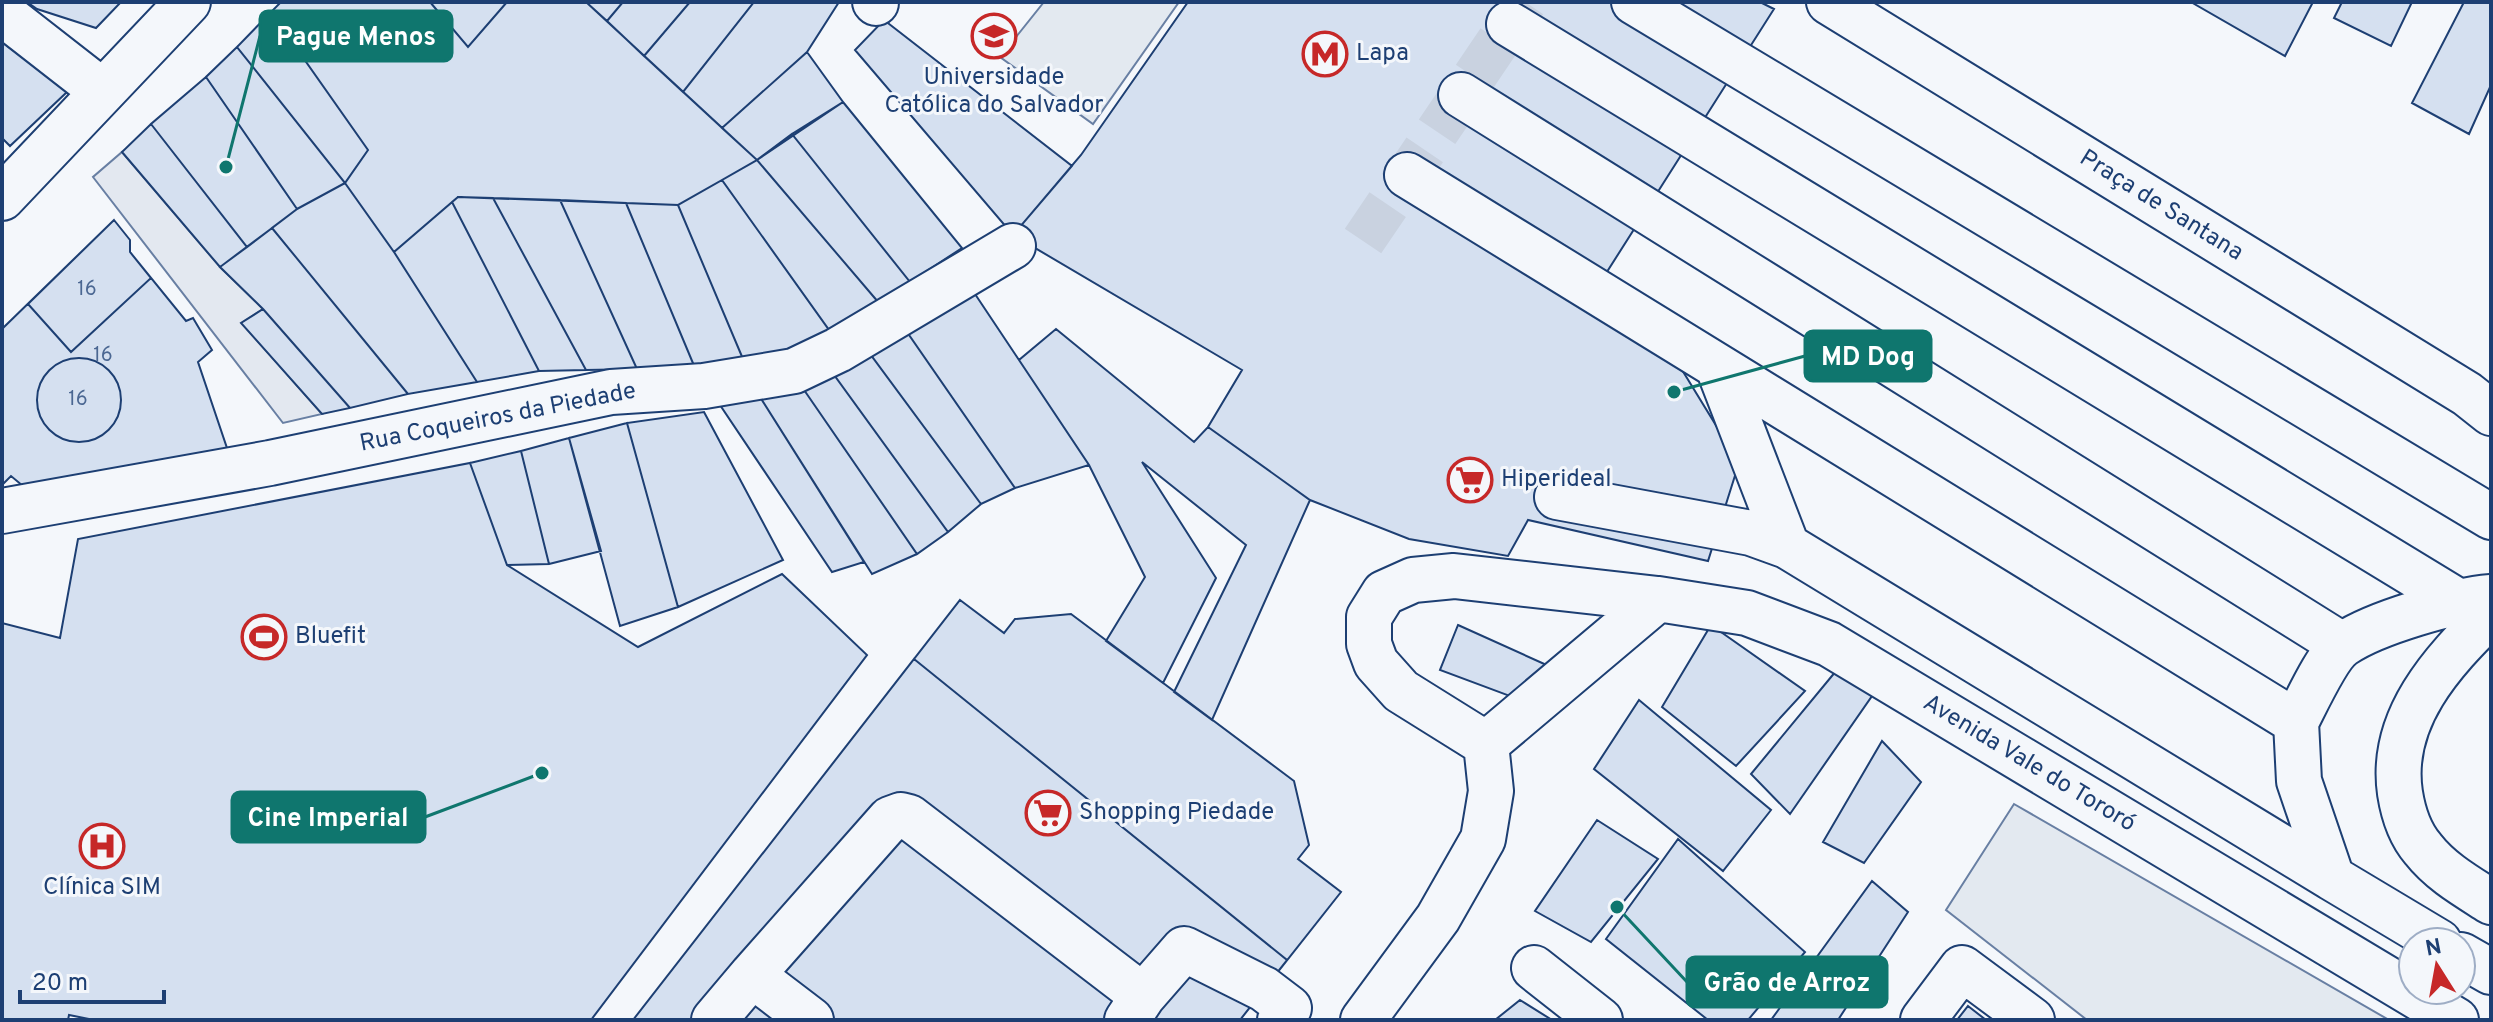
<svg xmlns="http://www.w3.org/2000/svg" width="2493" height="1022" viewBox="0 0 2493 1022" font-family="Overpass,sans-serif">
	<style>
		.green { fill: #e3e9f0; stroke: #687fa3; stroke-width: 2 }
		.parking { fill: #e3e8f0; stroke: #687fa3; stroke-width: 2 }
		.building { fill: #d5e0f0; stroke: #1d3f73; stroke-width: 2 }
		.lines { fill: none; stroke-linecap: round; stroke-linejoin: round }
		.minor-tunnel { stroke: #c9d2e0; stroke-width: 44; stroke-dasharray: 44 22; stroke-linecap: butt }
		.minor-casing { stroke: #1d3f73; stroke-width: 48 }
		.major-casing { stroke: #1d3f73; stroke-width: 48 }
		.minor { stroke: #f4f7fb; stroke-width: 44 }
		.major { stroke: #f4f7fb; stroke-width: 44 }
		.labels { text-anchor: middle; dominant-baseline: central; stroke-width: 6; stroke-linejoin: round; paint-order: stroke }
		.number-label { font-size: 20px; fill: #4b6792 }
		.poi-label { font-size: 24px; fill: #1d3f73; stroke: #f4f7fb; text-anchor: start }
		.street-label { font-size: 24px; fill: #1d3f73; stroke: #f4f7fb }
		.leader { fill: none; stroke: #0f766e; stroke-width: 3 }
		.callout-dot { fill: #0f766e; stroke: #f4f7fb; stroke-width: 3 }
		.callout { fill: #0f766e; stroke: #0f766e; stroke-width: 3 }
		.callout-label { font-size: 26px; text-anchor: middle; font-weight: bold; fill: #fff }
	</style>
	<rect width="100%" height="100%" fill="#f4f7fb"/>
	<path class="green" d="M 1044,2 L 1179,2 L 1093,124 L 1000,57 Z
		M 2014,804 L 2389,1020 L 2087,1020 L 1946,910 Z"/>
	<path class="parking" d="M 122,152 L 220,267 L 263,309 L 242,323 L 322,414 L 283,423 L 93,177 Z"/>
	<path class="building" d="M 27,2 L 121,2 L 96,28 L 37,9 Z
		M 281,2 L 430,2 L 468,47 L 507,2 L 586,2 L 757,160 L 678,205 L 458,197 L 394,252 L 345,183 L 368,150 L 271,12 Z
		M 430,2 L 507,2 L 468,47 Z
		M 586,2 L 623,2 L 607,21 Z
		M 623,2 L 690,2 L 644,56 L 607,21 Z
		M 690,2 L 754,2 L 683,92 L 644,56 Z
		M 754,2 L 839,2 L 807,52 L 722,128 L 683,92 Z
		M 1188,2 L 1760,2 L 1774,9 L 1584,308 L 1679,365 L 1739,463 L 1708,561 L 1528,520 L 1508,556 L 1409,539 L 1310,500 L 1208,427 L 1242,370 L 1013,235 L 1081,155 Z
		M 2191,2 L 2313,2 L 2285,56 Z
		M 2342,2 L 2412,2 L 2391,46 L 2334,18 Z
		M 2464,2 L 2491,2 L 2491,85 L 2469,134 L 2412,103 Z
		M 271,12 L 368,150 L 345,183 L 237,47 Z
		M 884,20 L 1072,166 L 1013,235 L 855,50 Z
		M 2,42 L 68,91 L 10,146 L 2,138 Z
		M 237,47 L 345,183 L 297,209 L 206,77 Z
		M 807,52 L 843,102 L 757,160 L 722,128 Z
		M 206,77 L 297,209 L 247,247 L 151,124 Z
		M 843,102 L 962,248 L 910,282 L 792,134 Z
		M 151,124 L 247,247 L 220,267 L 122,152 Z
		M 792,134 L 910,282 L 879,303 L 757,160 Z
		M 757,160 L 879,303 L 829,330 L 722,180 Z
		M 722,180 L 829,330 L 780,355 L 743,359 L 678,205 Z
		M 345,183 L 394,252 L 477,382 L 408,394 L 272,228 L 297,209 Z
		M 458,197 L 493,198 L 586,370 L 539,371 L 452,202 Z
		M 493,198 L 560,200 L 637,369 L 586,370 Z
		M 560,200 L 626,203 L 695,368 L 637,369 Z
		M 452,202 L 539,371 L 477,382 L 394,252 Z
		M 626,203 L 678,205 L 743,359 L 695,368 Z
		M 114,220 L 130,240 L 130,252 L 186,321 L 193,318 L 212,350 L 198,362 L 229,454 L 23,486 L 11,476 L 2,485 L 2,329 Z
		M 114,220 L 130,240 L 130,252 L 151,278 L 71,352 L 28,304 Z
		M 272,228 L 408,394 L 350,408 L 263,309 L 220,267 Z
		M 973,291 L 1089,465 L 1015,488 L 907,332 Z
		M 263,309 L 350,408 L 322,414 L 241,323 Z
		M 1056,329 L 1194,442 L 1208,427 L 1310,500 L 1212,720 L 1174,692 L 1246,545 L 1142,462 L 1216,578 L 1163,683 L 1106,641 L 1145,577 L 1089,465 L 1019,360 Z
		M 907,332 L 1015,488 L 981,504 L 868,351 Z
		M 868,351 L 981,504 L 948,532 L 832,372 Z
		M37 400a42 42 0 1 1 84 0a42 42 0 1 1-84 0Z
		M 832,372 L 948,532 L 917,554 L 802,387 Z
		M 802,387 L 917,554 L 872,574 L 760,397 Z
		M 760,397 L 864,562 L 832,572 L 718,402 Z
		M 704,412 L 783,560 L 678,607 L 627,423 Z
		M 627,423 L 678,607 L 620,626 L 569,438 Z
		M 569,438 L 601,551 L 549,564 L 521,451 Z
		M 521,451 L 549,564 L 507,565 L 470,463 Z
		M 470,463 L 507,565 L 638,647 L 782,574 L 867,655 L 591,1020 L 94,1020 L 69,1015 L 68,1020 L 2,1020 L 2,623 L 60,638 L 78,539 Z
		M 960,600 L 1004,633 L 1015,619 L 1071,614 L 1294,781 L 1309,845 L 1298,859 L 1341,892 L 1240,1020 L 633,1020 Z
		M 1458,625 L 1551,667 L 1526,702 L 1440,670 Z
		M 1711,625 L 1805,691 L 1736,766 L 1662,707 Z
		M 914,659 L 1287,960 L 1240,1020 L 633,1020 Z
		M 1836,671 L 1881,683 L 1790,814 L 1751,774 Z
		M 1639,700 L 1771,810 L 1723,871 L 1594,769 Z
		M 1882,741 L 1921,782 L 1864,863 L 1823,842 Z
		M 1597,820 L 1658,859 L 1591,942 L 1535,911 Z
		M 1678,839 L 1805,952 L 1748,1020 L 1708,1020 L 1606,939 Z
		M 1872,881 L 1908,912 L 1838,1020 L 1771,1020 Z
		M 1520,1000 L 1552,1020 L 1495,1020 Z
		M 1968,1006 L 1986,1020 L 1957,1020 Z"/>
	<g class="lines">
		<path class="minor-tunnel" d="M 1363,241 L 1525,2"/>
		<g class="minor-casing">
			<path id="minor" d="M 875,2 L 876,3
				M 1634,2 L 2491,517
				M 1829,2 L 2467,394 L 2491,413
				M 2,13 L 102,91
				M 1509,24 L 2459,602
				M 1461,95 L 2342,645
				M 1407,175 L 2296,722 C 2306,703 2328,654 2344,644 C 2375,623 2454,600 2491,597
				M 1718,367 L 1787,546
				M 1557,497 L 1751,533 L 1787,546 L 2332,878
				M 2,511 L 270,463 L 611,392 L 704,386 L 794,371 L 838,350 L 1013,246
				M 2491,614 C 2442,662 2389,719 2400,793 C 2403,812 2410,834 2423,849 C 2441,872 2466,886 2491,902
				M 2296,722 L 2299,781 L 2332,878 L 2439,942
				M 1486,744 L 1401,691 L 1376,663 L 1369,644 L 1369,617 L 1384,593 L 1413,580 L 1454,576 L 1658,599 L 1747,613 L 1829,644 L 2456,1020
				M 1486,744 L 1658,599
				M 2461,955 L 2491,972
				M 1534,968 L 1600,1020
				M 714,1020 L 752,975
				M 811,1020 L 752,975 L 890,819 L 901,815 L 909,817 L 1143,996
				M 1127,1020 L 1143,996 L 1184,949 L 1264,989 L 1289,1008 L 1280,1020
				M 1363,1020 L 1438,918 L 1483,839 L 1491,791 L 1486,744
				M 1923,1020 L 1962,968 L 2032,1020"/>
		</g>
		<g class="major-casing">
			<path id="major" d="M 2,198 L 188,2"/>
		</g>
		<use href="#minor" class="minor"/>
		<use href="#major" class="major"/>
	</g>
	<defs>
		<g id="university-ring" transform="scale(2.3)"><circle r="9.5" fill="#f4f7fb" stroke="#c62828" stroke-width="1.5"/><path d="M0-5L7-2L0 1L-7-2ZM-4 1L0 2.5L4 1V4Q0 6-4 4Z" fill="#c62828"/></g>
		<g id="metro-ring" transform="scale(2.3)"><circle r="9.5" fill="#f4f7fb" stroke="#c62828" stroke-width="1.5"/><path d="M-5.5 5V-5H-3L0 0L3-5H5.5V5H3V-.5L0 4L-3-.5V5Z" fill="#c62828"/></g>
		<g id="supermarket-ring" transform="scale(2.3)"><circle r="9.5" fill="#f4f7fb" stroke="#c62828" stroke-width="1.5"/><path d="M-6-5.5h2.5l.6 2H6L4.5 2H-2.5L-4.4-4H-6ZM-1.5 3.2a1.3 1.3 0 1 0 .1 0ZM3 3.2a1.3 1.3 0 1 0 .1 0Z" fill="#c62828"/></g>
		<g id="stadium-ring" transform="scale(2.3)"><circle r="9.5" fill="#f4f7fb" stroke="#c62828" stroke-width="1.5"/><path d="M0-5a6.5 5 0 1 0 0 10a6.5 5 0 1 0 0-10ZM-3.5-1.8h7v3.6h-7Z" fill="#c62828"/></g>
		<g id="hospital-ring" transform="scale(2.3)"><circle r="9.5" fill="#f4f7fb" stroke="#c62828" stroke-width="1.5"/><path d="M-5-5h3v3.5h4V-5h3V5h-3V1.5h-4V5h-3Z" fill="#c62828"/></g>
	</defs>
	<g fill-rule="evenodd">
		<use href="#university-ring" x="994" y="36"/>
		<use href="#metro-ring" x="1325" y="54"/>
		<use href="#supermarket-ring" x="1470" y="480"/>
		<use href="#stadium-ring" x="264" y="637"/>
		<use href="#supermarket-ring" x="1048" y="813"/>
		<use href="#hospital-ring" x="102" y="846"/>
	</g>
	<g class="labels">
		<g class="number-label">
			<text x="87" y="290">16</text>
			<text x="103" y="356">16</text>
			<text x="78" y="400">16</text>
		</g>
		<g class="poi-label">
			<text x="1356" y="54">Lapa</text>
			<text x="994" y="78" text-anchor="middle">Universidade<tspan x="994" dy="28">Católica do Salvador</tspan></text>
			<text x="1501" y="480">Hiperideal</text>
			<text x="295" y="637">Bluefit</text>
			<text x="1079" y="813">Shopping Piedade</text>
			<text x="102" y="888" text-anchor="middle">Clínica SIM</text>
		</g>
		<g class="street-label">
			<text transform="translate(2161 206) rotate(32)">Praça de Santana</text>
			<text transform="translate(498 418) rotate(-11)">Rua Coqueiros da Piedade</text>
			<text transform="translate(2029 764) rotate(31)">Avenida Vale do Tororó</text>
		</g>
	</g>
	<path class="leader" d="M226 167L260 36M1674 392L1805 356M542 773L425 817M1617 907L1687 982"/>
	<g class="callout-dot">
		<circle cx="226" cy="167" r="8"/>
		<circle cx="1674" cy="392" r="8"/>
		<circle cx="542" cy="773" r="8"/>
		<circle cx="1617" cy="907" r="8"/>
	</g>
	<g class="callout">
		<rect x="260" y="11" width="192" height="50" rx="8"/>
		<rect x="1805" y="331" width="126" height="50" rx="8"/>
		<rect x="232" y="792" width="193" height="50" rx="8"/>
		<rect x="1687" y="957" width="200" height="50" rx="8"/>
	</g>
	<g class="callout-label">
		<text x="356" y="45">Pague Menos</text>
		<text x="1868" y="365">MD Dog</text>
		<text x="328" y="826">Cine Imperial</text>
		<text x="1787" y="991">Grão de Arroz</text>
	</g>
	<rect width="2493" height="1022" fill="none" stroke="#1d3f73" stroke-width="8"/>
	<g transform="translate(2437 966) rotate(349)"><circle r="38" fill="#f4f7fb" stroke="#9eadc5" stroke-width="2"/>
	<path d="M0-6L14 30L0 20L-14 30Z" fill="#c62828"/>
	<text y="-12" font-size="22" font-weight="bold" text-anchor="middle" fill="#1d3f73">N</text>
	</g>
	<path d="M20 990v12h144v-12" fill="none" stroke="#1d3f73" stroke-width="4"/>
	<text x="32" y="990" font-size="24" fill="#1d3f73" stroke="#f4f7fb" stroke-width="6" paint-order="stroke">20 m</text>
</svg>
